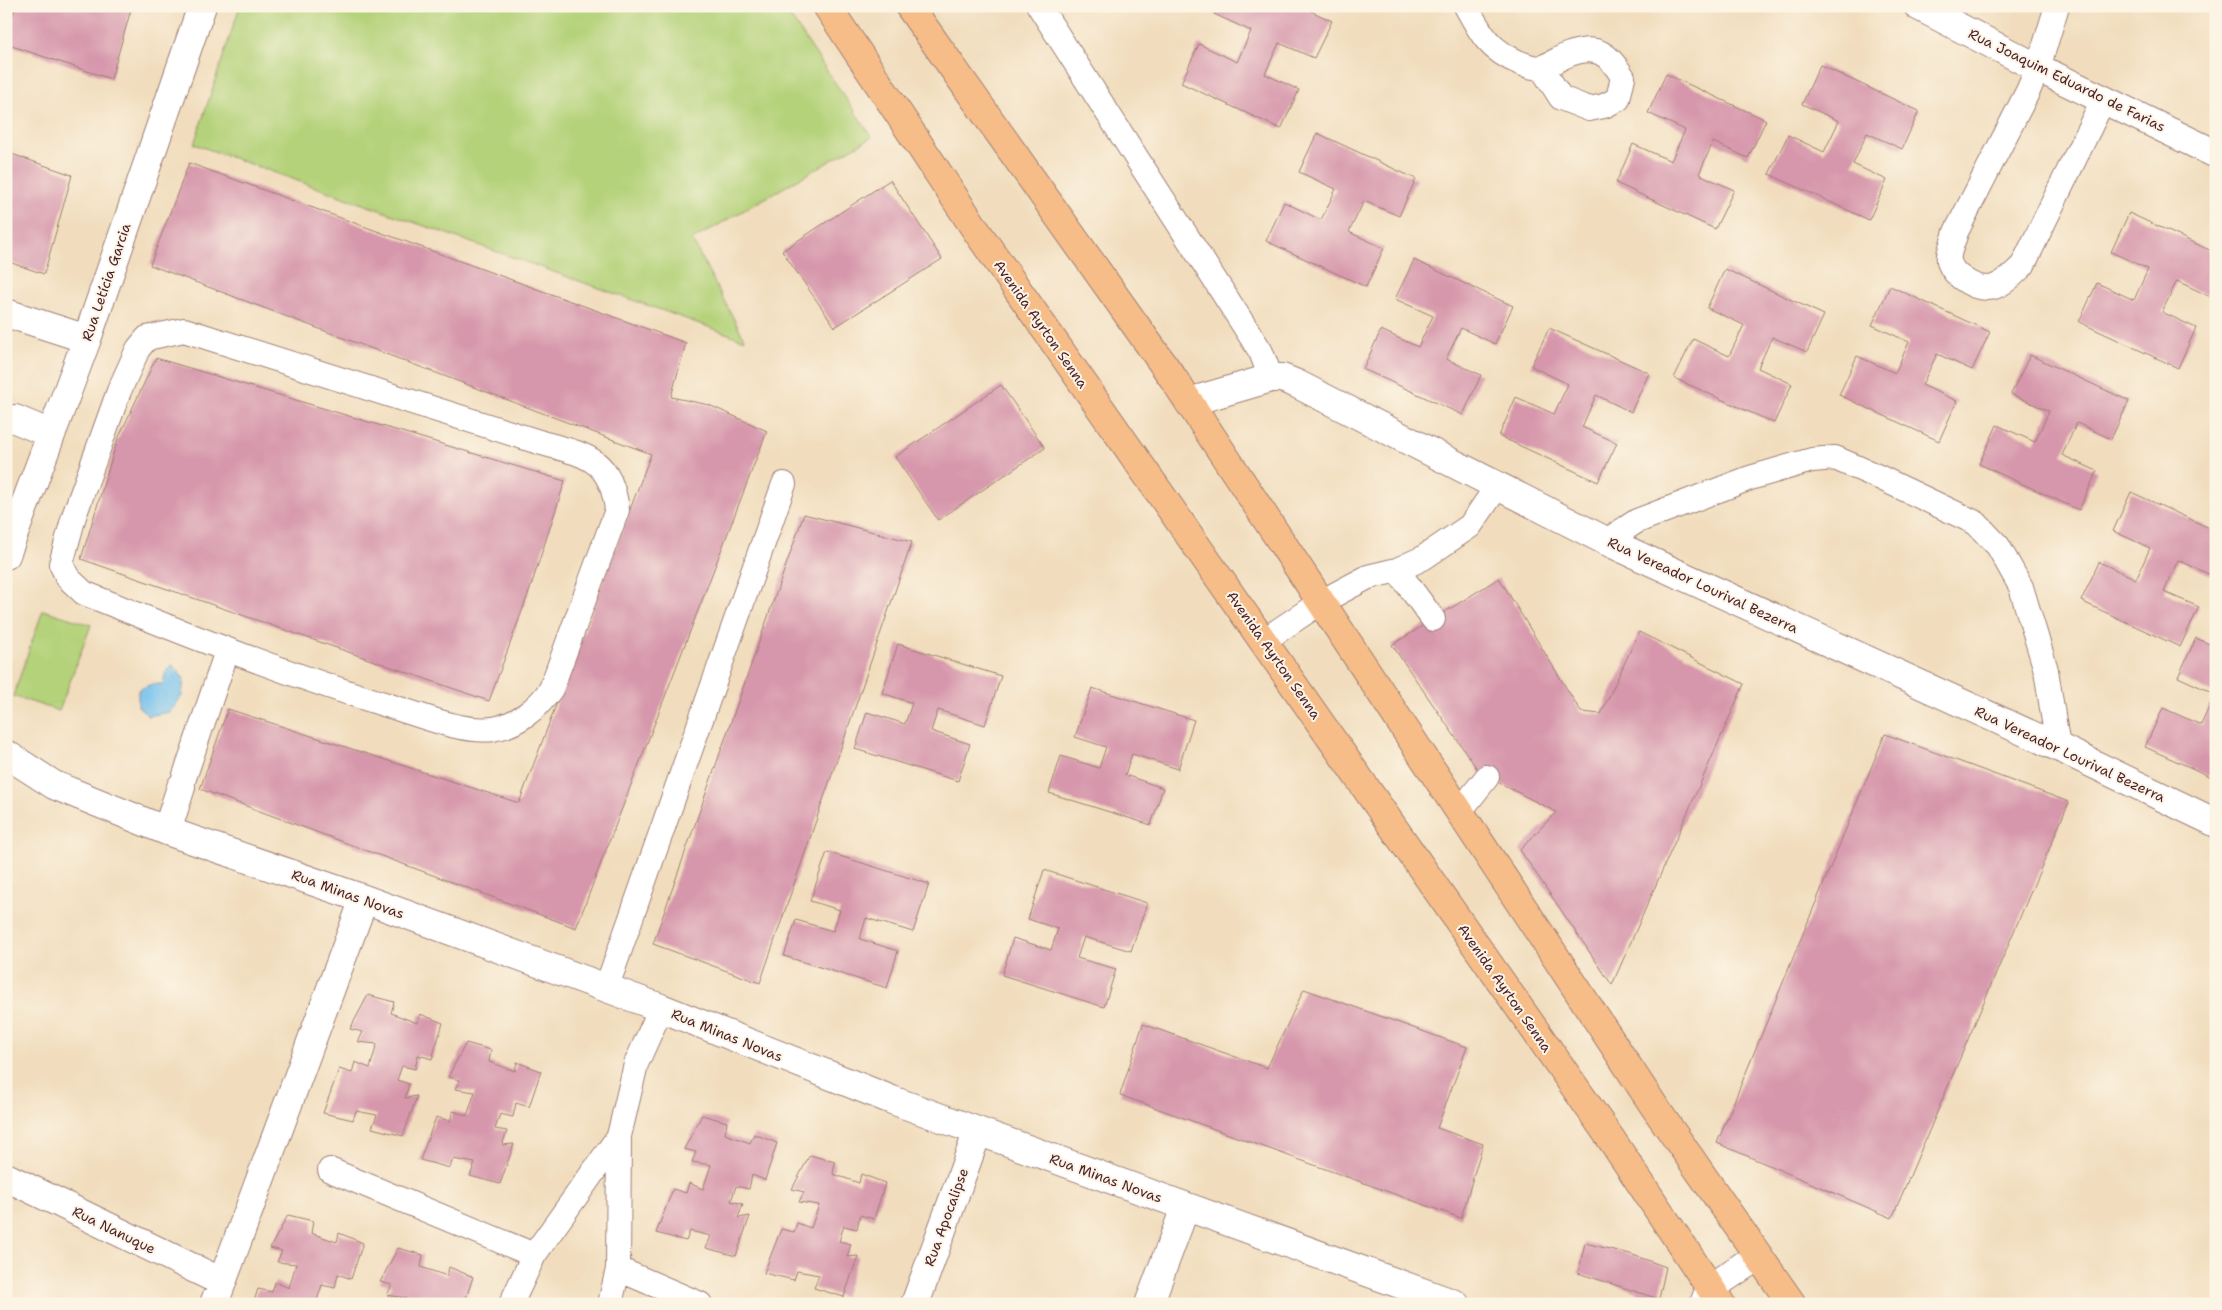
<svg xmlns="http://www.w3.org/2000/svg" width="2222" height="1310" viewBox="0 0 2222 1310" font-family="'Shantell Sans',sans-serif">
	<style>
		.green { fill: #b4d279; stroke: #7f7852 }
		.water { fill: #72c0ed; stroke: #5e708c }
		.building { fill: #d696ab }
		.lines { fill: none; stroke-linecap: round; stroke-linejoin: round }
		.service-casing { stroke: #9e7e74; stroke-width: 26 }
		.minor-casing { stroke: #9e7e74; stroke-width: 30 }
		.primary-casing { stroke: #9e7e74; stroke-width: 30 }
		.service { stroke: #fff; stroke-width: 24 }
		.minor { stroke: #fff; stroke-width: 28 }
		.primary { stroke: #f7bd88; stroke-width: 28 }
		.labels { text-anchor: middle; dominant-baseline: central; stroke-width: 4; stroke-linejoin: round; paint-order: stroke }
		.street-label { font-size: 14px; fill: #4a1f2b; stroke: #fcf5e5 }
	</style>
	<rect width="100%" height="100%" fill="#fcf5e5"/>
	<filter id="ink" filterUnits="userSpaceOnUse"><feTurbulence type="fractalNoise" baseFrequency=".02" numOctaves="2"/><feDisplacementMap in="SourceGraphic" scale="10" xChannelSelector="R" yChannelSelector="G"/><feConvolveMatrix kernelMatrix="1 2 1 2 8 2 1 2 1" color-interpolation-filters="sRGB"/></filter>
	<filter id="wash" filterUnits="userSpaceOnUse"><feTurbulence type="fractalNoise" baseFrequency=".0096" numOctaves="4" result="noise"/><feDisplacementMap in="SourceGraphic" scale="20" xChannelSelector="R" yChannelSelector="G"/><feGaussianBlur stdDeviation="1.12" result="paint"/><feColorMatrix in="noise" values="0 0 0 0 0 0 0 0 0 0 0 0 0 0 0 0 0 1.4 0 .05"/><feComposite in="paint" operator="in"/></filter>
	<g filter="url(#wash)">
		<rect width="100%" height="100%" fill="#f1ddbd"/>
		<path class="green" d="M 240,6 L 783,6 L 872,137 L 692,240 L 745,340 L 194,144 Z
			M 43,610 L 91,625 L 59,711 L 13,696 Z"/>
		<path class="water" d="M 172,665 L 184,679 L 182,696 L 170,712 L 148,716 L 138,706 L 138,690 L 152,684 L 163,684 L 165,673 Z"/>
		<g id="blocks">
			<path class="building" d="M 16,6 L 132,6 L 111,79 L 6,44 L 6,33 Z
				M 1218,6 L 1300,6 L 1332,21 L 1314,58 L 1279,43 L 1265,74 L 1299,90 L 1281,129 L 1181,83 L 1199,44 L 1237,62 L 1251,31 L 1214,14 Z
				M 1820,65 L 1919,111 L 1902,149 L 1867,133 L 1853,164 L 1887,180 L 1869,220 L 1769,174 L 1788,135 L 1824,152 L 1839,121 L 1802,104 Z
				M 1666,74 L 1766,120 L 1748,158 L 1713,142 L 1699,174 L 1734,190 L 1715,229 L 1616,183 L 1633,144 L 1671,161 L 1685,130 L 1648,113 Z
				M 1317,133 L 1416,179 L 1399,216 L 1364,201 L 1349,232 L 1384,248 L 1366,287 L 1266,241 L 1284,202 L 1321,220 L 1336,189 L 1299,172 Z
				M 6,152 L 72,175 L 44,274 L 6,261 Z
				M 189,163 L 686,343 L 671,397 L 709,405 L 767,431 L 576,928 L 200,789 L 228,709 L 519,803 L 651,454 L 150,265 Z
				M 890,180 L 942,259 L 835,327 L 782,251 Z
				M 2129,213 L 2216,253 L 2216,286 L 2211,297 L 2177,281 L 2162,312 L 2196,328 L 2178,368 L 2079,322 L 2097,283 L 2134,300 L 2148,269 L 2111,252 Z
				M 1414,260 L 1513,306 L 1495,344 L 1461,328 L 1446,359 L 1481,375 L 1463,415 L 1363,369 L 1381,330 L 1418,347 L 1433,316 L 1395,299 Z
				M 1725,269 L 1824,315 L 1807,352 L 1772,337 L 1758,368 L 1792,384 L 1774,423 L 1674,378 L 1693,339 L 1729,356 L 1744,325 L 1707,308 Z
				M 1890,286 L 1990,332 L 1972,370 L 1937,354 L 1922,385 L 1957,401 L 1939,441 L 1839,395 L 1857,356 L 1895,373 L 1909,342 L 1872,325 Z
				M 1549,328 L 1649,373 L 1631,412 L 1596,395 L 1582,427 L 1617,443 L 1598,482 L 1499,436 L 1516,397 L 1554,414 L 1568,384 L 1531,366 Z
				M 2030,355 L 2129,401 L 2111,439 L 2077,423 L 2062,455 L 2097,471 L 2079,510 L 1979,464 L 1997,425 L 2035,442 L 2049,411 L 2011,394 Z
				M 156,358 L 565,481 L 530,589 L 489,701 L 81,559 L 117,441 Z
				M 1001,385 L 1045,448 L 938,520 L 895,457 Z
				M 2131,492 L 2216,531 L 2216,569 L 2213,576 L 2178,560 L 2164,592 L 2199,607 L 2180,647 L 2081,601 L 2099,562 L 2136,579 L 2150,548 L 2113,531 Z
				M 804,514 L 912,542 L 760,983 L 653,944 Z
				M 1499,578 L 1581,712 L 1601,714 L 1639,632 L 1744,684 L 1612,985 L 1520,850 L 1556,812 L 1480,773 L 1392,645 Z
				M 2196,638 L 2216,647 L 2216,779 L 2145,747 L 2163,708 L 2201,725 L 2215,694 L 2178,677 Z
				M 898,644 L 1001,676 L 985,725 L 938,710 L 931,731 L 970,744 L 958,781 L 855,749 L 867,712 L 905,724 L 912,703 L 882,693 Z
				M 1092,688 L 1194,720 L 1178,769 L 1132,754 L 1125,775 L 1163,788 L 1151,825 L 1049,793 L 1061,756 L 1099,768 L 1106,747 L 1075,737 Z
				M 1885,734 L 2069,802 L 1892,1218 L 1717,1143 Z
				M 827,852 L 929,884 L 913,932 L 866,918 L 860,939 L 898,951 L 887,988 L 784,956 L 796,920 L 833,931 L 840,910 L 810,901 Z
				M 1044,870 L 1147,903 L 1131,951 L 1084,937 L 1077,958 L 1116,969 L 1104,1007 L 1002,975 L 1013,938 L 1051,950 L 1058,929 L 1028,919 Z
				M 1304,989 L 1467,1047 L 1437,1128 L 1483,1144 L 1461,1218 L 1120,1095 L 1143,1024 L 1267,1068 Z
				M 368,995 L 394,1002 L 391,1013 L 417,1023 L 420,1014 L 443,1023 L 432,1059 L 418,1055 L 415,1069 L 402,1066 L 397,1080 L 409,1084 L 405,1098 L 417,1096 L 403,1136 L 372,1128 L 377,1115 L 356,1111 L 353,1120 L 323,1113 L 339,1069 L 352,1073 L 355,1062 L 370,1068 L 377,1044 L 358,1042 L 363,1032 L 350,1029 Z
				M 466,1043 L 491,1050 L 489,1062 L 515,1071 L 517,1062 L 541,1071 L 529,1107 L 516,1103 L 513,1117 L 500,1114 L 495,1129 L 507,1131 L 502,1145 L 514,1144 L 500,1184 L 470,1176 L 475,1163 L 453,1159 L 450,1168 L 420,1160 L 436,1117 L 450,1121 L 453,1111 L 467,1116 L 475,1092 L 455,1089 L 460,1080 L 448,1077 Z
				M 702,1115 L 727,1122 L 725,1134 L 750,1143 L 754,1134 L 777,1143 L 765,1180 L 752,1175 L 749,1189 L 736,1186 L 731,1201 L 743,1204 L 738,1218 L 750,1216 L 736,1256 L 706,1248 L 711,1236 L 690,1231 L 686,1241 L 656,1233 L 673,1189 L 686,1193 L 689,1183 L 703,1189 L 711,1165 L 692,1162 L 696,1152 L 684,1149 Z
				M 810,1155 L 835,1162 L 833,1174 L 859,1183 L 861,1174 L 885,1183 L 874,1219 L 860,1215 L 857,1229 L 844,1226 L 839,1241 L 851,1244 L 847,1257 L 858,1256 L 844,1297 L 814,1288 L 819,1275 L 797,1271 L 794,1280 L 764,1273 L 781,1229 L 794,1232 L 797,1223 L 811,1228 L 819,1205 L 799,1202 L 804,1192 L 792,1189 Z
				M 288,1215 L 313,1221 L 311,1233 L 337,1242 L 339,1233 L 363,1243 L 351,1279 L 338,1274 L 335,1288 L 322,1285 L 317,1300 L 328,1304 L 253,1304 L 258,1289 L 272,1292 L 275,1282 L 289,1288 L 296,1264 L 277,1262 L 282,1251 L 270,1248 Z
				M 1585,1243 L 1630,1254 L 1666,1267 L 1659,1299 L 1578,1273 Z
				M 398,1248 L 423,1255 L 421,1267 L 447,1276 L 449,1267 L 473,1277 L 464,1304 L 405,1304 L 406,1298 L 387,1295 L 392,1285 L 380,1282 Z"/>
		</g>
	</g>
	<g filter="url(#ink)">
		<use href="#blocks" fill-opacity="0" stroke="#9e7e74" stroke-width="1"/>
		<g class="lines">
			<g class="service-casing">
				<path id="service" d="M 1039,6 L 1261,352 L 1271,378
					M 1466,6 C 1481,34 1489,50 1520,63 C 1526,65 1536,69 1542,67 C 1552,64 1561,57 1570,54 C 1597,44 1609,54 1623,77 L 1618,99 L 1604,106 L 1589,109 L 1561,98 L 1541,67
					M 2057,6 L 2038,68 L 2028,91 L 1956,232 C 1954,240 1950,248 1949,255 C 1946,272 1972,288 1987,288 C 2001,288 2014,274 2023,265 L 2104,98
					M 184,330 L 542,443 C 587,455 611,459 617,510 L 551,689 C 538,708 517,725 493,729 C 462,733 420,715 390,706 C 286,674 185,634 84,593 L 68,578 L 61,564 L 74,516 L 119,391 L 138,349 L 147,338 Z
					M 1606,541 L 1637,521 L 1750,478 L 1812,460 L 1835,458 L 1881,478 L 1976,523 L 1998,546 L 2021,587 L 2046,670 L 2058,747
					M 1397,570 L 1433,619
					M 1263,641 L 1321,602 L 1368,577 L 1397,570 L 1423,558 L 1470,526 L 1498,485
					M 181,787 L 227,651
					M 1460,811 L 1487,777
					M 606,989 L 784,484
					M 330,1170 L 534,1255
					M 618,1269 L 619,1136
					M 511,1304 L 534,1255 L 619,1136 L 636,1064 L 661,1008
					M 610,1304 L 618,1269 L 700,1304"/>
			</g>
			<g class="minor-casing">
				<path id="minor" d="M 1918,6 L 2038,68 L 2216,154
					M 6,313 L 87,339
					M 1189,402 L 1271,378 L 1282,378 L 1297,384 L 1606,541 L 2058,747 L 2216,823
					M 15,419 L 51,434
					M 6,555 L 87,339 L 202,6
					M 6,754 L 54,785 L 167,831 L 364,899 L 661,1008 L 892,1100 L 1455,1304
					M 167,831 L 181,787
					M 6,1177 L 222,1282
					M 214,1304 L 364,899
					M 915,1304 L 978,1131
					M 1149,1304 L 1185,1208
					M 1704,1304 L 1710,1288 L 1758,1256"/>
			</g>
			<g class="primary-casing">
				<path id="primary" d="M 827,6 L 978,233 L 1611,1139 L 1721,1304
					M 909,6 L 1173,378 L 1656,1109 L 1792,1304"/>
			</g>
			<use href="#service" class="service"/>
			<use href="#minor" class="minor"/>
			<use href="#primary" class="primary"/>
		</g>
	</g>
	<g class="labels">
		<g class="street-label">
			<text transform="translate(2067 80) rotate(26)">Rua Joaquim Eduardo de Farias</text>
			<text transform="translate(106 282) rotate(-71)">Rua Letícia Garcia</text>
			<text transform="translate(1041 324) rotate(55)">Avenida Ayrton Senna</text>
			<text transform="translate(1703 585) rotate(25)">Rua Vereador Lourival Bezerra</text>
			<text transform="translate(1274 655) rotate(55)">Avenida Ayrton Senna</text>
			<text transform="translate(2070 754) rotate(25)">Rua Vereador Lourival Bezerra</text>
			<text transform="translate(348 894) rotate(20)">Rua Minas Novas</text>
			<text transform="translate(1505 988) rotate(55)">Avenida Ayrton Senna</text>
			<text transform="translate(727 1035) rotate(22)">Rua Minas Novas</text>
			<text transform="translate(1106 1178) rotate(20)">Rua Minas Novas</text>
			<text transform="translate(946 1217) rotate(-70)">Rua Apocalipse</text>
			<text transform="translate(114 1230) rotate(26)">Rua Nanuque</text>
		</g>
	</g>
	<rect width="2222" height="1310" fill="none" stroke="#fcf5e5" stroke-width="25"/>
</svg>
